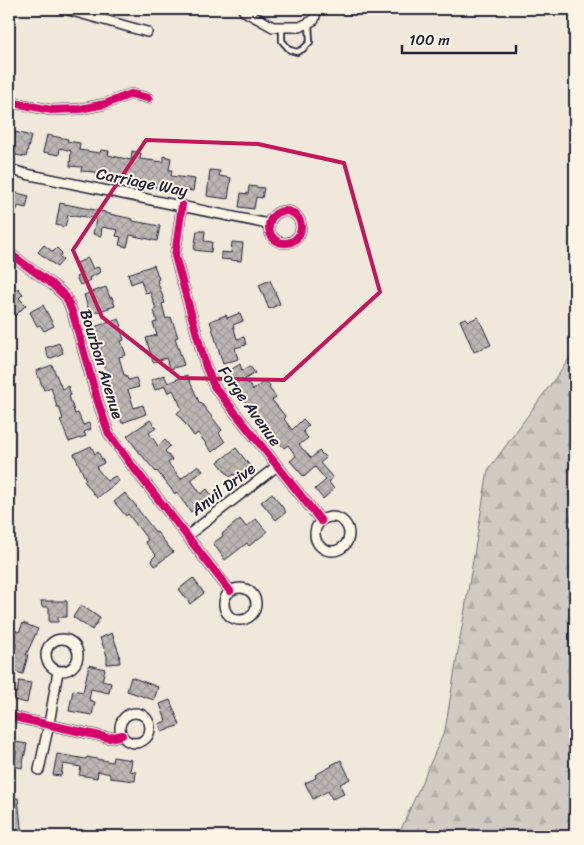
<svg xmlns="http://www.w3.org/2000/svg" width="584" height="845" viewBox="0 0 584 845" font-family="Sriracha,sans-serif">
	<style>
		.forest { fill: url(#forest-firs); stroke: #7a767f }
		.building { fill: url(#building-cross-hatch); stroke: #22223b }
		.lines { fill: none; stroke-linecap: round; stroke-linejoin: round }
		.service-casing { stroke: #22223b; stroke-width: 8 }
		.minor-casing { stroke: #22223b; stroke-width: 12 }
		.service { stroke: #fcf5e5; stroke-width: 4.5 }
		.minor { stroke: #fcf5e5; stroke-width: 9 }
		.cycleway-casing { stroke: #fcf5e5; stroke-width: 11 }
		.cycleway { stroke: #d6006c; stroke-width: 8 }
		.marked { fill: none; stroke: #c2185b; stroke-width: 4; stroke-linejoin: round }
		.labels { text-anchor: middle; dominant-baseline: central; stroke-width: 4; stroke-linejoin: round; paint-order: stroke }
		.street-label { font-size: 16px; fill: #22223b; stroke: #fcf5e5 }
	</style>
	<defs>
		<pattern id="forest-firs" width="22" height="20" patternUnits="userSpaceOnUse" patternTransform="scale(1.25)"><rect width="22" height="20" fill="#d1cbc3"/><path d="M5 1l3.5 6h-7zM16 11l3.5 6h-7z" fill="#b3aea8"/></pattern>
		<pattern id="building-cross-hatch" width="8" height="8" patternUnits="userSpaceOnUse" patternTransform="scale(1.25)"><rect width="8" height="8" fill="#bcb7b3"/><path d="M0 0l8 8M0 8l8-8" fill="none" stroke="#a19d9b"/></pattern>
	</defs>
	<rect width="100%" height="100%" fill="#efe8db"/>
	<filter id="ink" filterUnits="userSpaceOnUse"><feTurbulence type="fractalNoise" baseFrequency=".02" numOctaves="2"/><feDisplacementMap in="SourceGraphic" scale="10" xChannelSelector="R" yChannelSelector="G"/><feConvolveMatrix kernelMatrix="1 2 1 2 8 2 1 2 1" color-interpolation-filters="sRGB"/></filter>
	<g filter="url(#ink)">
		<path class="forest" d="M 575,351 L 575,836 L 398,836 L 445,730 L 488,470 Z"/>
		<path class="building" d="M 15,132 L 31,136 L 26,157 L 11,154 Z
			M 47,135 L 68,139 L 67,141 L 80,143 L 79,150 L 100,153 L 101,150 L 109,151 L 108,155 L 131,160 L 132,151 L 141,153 L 140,159 L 164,162 L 164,156 L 171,158 L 169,170 L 172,170 L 171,176 L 195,179 L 193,191 L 170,187 L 169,190 L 148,186 L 148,182 L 116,176 L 116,178 L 96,174 L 96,172 L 81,171 L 82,167 L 70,166 L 71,151 L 60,148 L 59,155 L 43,152 Z
			M 210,170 L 220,171 L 219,176 L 231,178 L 228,199 L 207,196 Z
			M 249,186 L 264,188 L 262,198 L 256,197 L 254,209 L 239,207 L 241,193 L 248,194 Z
			M 9,191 L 29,196 L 26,208 L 18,206 L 17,210 L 9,208 Z
			M 60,203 L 105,212 L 105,213 L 133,219 L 133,221 L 160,226 L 157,241 L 130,235 L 127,247 L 119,245 L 121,237 L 116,236 L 118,230 L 102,227 L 101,236 L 93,234 L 96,219 L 80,216 L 80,217 L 68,215 L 65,227 L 56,225 Z
			M 197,231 L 205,231 L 204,241 L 212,242 L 211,252 L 194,250 Z
			M 232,242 L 243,243 L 241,261 L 221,259 L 221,252 L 231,253 Z
			M 44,245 L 53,252 L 57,248 L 62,253 L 59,257 L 63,260 L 57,267 L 38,252 Z
			M 88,258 L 93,269 L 98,267 L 101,272 L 89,278 L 90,280 L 80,285 L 76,277 L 82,274 L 77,263 Z
			M 154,265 L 159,279 L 157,280 L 165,303 L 162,304 L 166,319 L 171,317 L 178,337 L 175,338 L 184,365 L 170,369 L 166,358 L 153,362 L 146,338 L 157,335 L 153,323 L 157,322 L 154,310 L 156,309 L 150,292 L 145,293 L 141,280 L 131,284 L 128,274 Z
			M 270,280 L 280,304 L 269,309 L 259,285 Z
			M 106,287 L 110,298 L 112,297 L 115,306 L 90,314 L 84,295 Z
			M 18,288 L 23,294 L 19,298 L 26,305 L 15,316 L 9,310 L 9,298 Z
			M 43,305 L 54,326 L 44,331 L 40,325 L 37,326 L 30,312 Z
			M 240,313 L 243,321 L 233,325 L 237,339 L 244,337 L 246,345 L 235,348 L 238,359 L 223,364 L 210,321 L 226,315 L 227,318 Z
			M 478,317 L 491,345 L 474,352 L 460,320 L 466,318 L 469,321 Z
			M 119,319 L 122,326 L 120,327 L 124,340 L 121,341 L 126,355 L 119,357 L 124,375 L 126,375 L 128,380 L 136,378 L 139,387 L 128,390 L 134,408 L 143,405 L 146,414 L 122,423 L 114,400 L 101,353 L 102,353 L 94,327 Z
			M 59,343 L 63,353 L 49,359 L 45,348 Z
			M 240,364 L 242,371 L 250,366 L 255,373 L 245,379 L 253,390 L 266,380 L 270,386 L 269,388 L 276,397 L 272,400 L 286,417 L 284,419 L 292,430 L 303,419 L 309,425 L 303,431 L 308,438 L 299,445 L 311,458 L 319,451 L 326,458 L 320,463 L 333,478 L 329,482 L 334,489 L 323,499 L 315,489 L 326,480 L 315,467 L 304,477 L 290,461 L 296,456 L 288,445 L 284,448 L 275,437 L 277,436 L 266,424 L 265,425 L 255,414 L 241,396 L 226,373 Z
			M 52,365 L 62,389 L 68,386 L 71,395 L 69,396 L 75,414 L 78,413 L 83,425 L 89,423 L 91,429 L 84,432 L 86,436 L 69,442 L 60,420 L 63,419 L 59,407 L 57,407 L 51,387 L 44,390 L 36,371 Z
			M 164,375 L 168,383 L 187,375 L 200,404 L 201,403 L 222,430 L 219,433 L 225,442 L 212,452 L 198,433 L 194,436 L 177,413 L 182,409 L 173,390 L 168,393 L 165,386 L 155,390 L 151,380 Z
			M 150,420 L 156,428 L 149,433 L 158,446 L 165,440 L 170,446 L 165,451 L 172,460 L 168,463 L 181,479 L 198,465 L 203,471 L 191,480 L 201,494 L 207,489 L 212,496 L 191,512 L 176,492 L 175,494 L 157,471 L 156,472 L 139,452 L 127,436 Z
			M 91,446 L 95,454 L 98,452 L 104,463 L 96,467 L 107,481 L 115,476 L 119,481 L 97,498 L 84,481 L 86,480 L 74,454 Z
			M 236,448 L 250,466 L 236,477 L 234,474 L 230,477 L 218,462 Z
			M 125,493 L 137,507 L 136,507 L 156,533 L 157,532 L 173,552 L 155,566 L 151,560 L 156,555 L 145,542 L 148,540 L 128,514 L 126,516 L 114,502 Z
			M 272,493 L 286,512 L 276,520 L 261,502 Z
			M 240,519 L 246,527 L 256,519 L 267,532 L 249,546 L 247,543 L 225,560 L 213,543 L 223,536 L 222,534 Z
			M 193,578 L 204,593 L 190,604 L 179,589 Z
			M 41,601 L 67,601 L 67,617 L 58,617 L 58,622 L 49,622 L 49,607 L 42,607 Z
			M 81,605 L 100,618 L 92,630 L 73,617 Z
			M 23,623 L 38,629 L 26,655 L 28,655 L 23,674 L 9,670 L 9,661 L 12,662 L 16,644 L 9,641 L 9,635 L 12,629 L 19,632 Z
			M 112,633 L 119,653 L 120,663 L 107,664 L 107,656 L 100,638 Z
			M 89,665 L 105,669 L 102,681 L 111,683 L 109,693 L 91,689 L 89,700 L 95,702 L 92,715 L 69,711 L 73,690 L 83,692 Z
			M 131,677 L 158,687 L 154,700 L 127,691 Z
			M 19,681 L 31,683 L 27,703 L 9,699 L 9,691 L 17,693 Z
			M 170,700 L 180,725 L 162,732 L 159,724 L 166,721 L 160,704 Z
			M 10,741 L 27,744 L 22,768 L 14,766 L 16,751 L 9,749 Z
			M 57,754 L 86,759 L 87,757 L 112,762 L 113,757 L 132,760 L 130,771 L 136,772 L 135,781 L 110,778 L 110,774 L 98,771 L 97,778 L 79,775 L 81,767 L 63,764 L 61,776 L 53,775 Z
			M 341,760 L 350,779 L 340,784 L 344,794 L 332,799 L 328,791 L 313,799 L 305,783 L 316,778 L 315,775 L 332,766 L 331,765 Z
			M 18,798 L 22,836 L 9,836 L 9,799 Z"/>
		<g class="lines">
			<g class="service-casing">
				<path id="service" d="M 282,28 L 282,41 L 290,50 L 297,52 L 303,49 L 310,42 L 309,23"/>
			</g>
			<g class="minor-casing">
				<path id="minor" d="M 65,9 L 147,32
					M 243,9 L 244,11 L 273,27 L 300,27 L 314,20 L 317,9
					M 9,102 L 51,110 L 80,109 L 105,104 L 131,94 L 148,98
					M 9,169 L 26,174 L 268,224
					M 182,205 L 175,256 L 206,367 L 214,386 L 321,521
					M269 227a16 16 0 1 1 32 0a16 16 0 1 1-32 0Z
					M 9,253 L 53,285 L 66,297 L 73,314 L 98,402 L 109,434 L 130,463 L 230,591
					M315 534a17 17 0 1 1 34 0a17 17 0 1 1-34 0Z
					M 187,536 L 277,466
					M224 604a16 16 0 1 1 32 0a16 16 0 1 1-32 0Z
					M46 655a16 16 0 1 1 32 0a16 16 0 1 1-32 0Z
					M120 728a15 15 0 1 1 30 0a15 15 0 1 1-30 0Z
					M 9,716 L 109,738 L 122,735
					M 39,770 L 49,724 L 58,671"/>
			</g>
			<use href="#service" class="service"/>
			<use href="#minor" class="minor"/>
			<g class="cycleway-casing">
				<path id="cycleway" d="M 9,102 L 51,110 L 80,109 L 105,104 L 131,94 L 148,98
					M 182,205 L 175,256 L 206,367 L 214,386 L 321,521
					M269 227a16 16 0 1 1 32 0a16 16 0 1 1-32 0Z
					M 9,253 L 53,285 L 66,297 L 73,314 L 98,402 L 109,434 L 130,463 L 230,591
					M 9,716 L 109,738 L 122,735"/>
			</g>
			<use href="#cycleway" class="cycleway"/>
		</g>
	</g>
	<path class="marked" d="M 146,140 L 258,144 L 344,163 L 380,292 L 284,380 L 180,378 L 102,317 L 73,250 Z"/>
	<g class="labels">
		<g class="street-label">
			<text transform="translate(142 182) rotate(11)">Carriage Way</text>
			<text transform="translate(102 364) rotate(73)">Bourbon Avenue</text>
			<text transform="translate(250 406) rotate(54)">Forge Avenue</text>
			<text transform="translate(223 489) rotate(-37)">Anvil Drive</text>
		</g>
	</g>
	<rect width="584" height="845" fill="none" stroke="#fcf5e5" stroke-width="30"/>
	<rect x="15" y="15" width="554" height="815" fill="none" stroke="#22223b" stroke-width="2" filter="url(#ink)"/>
	<path d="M402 45v8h114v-8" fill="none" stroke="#22223b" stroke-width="2.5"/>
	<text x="409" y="45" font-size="15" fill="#22223b" stroke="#fcf5e5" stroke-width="4" paint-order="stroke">100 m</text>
</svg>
